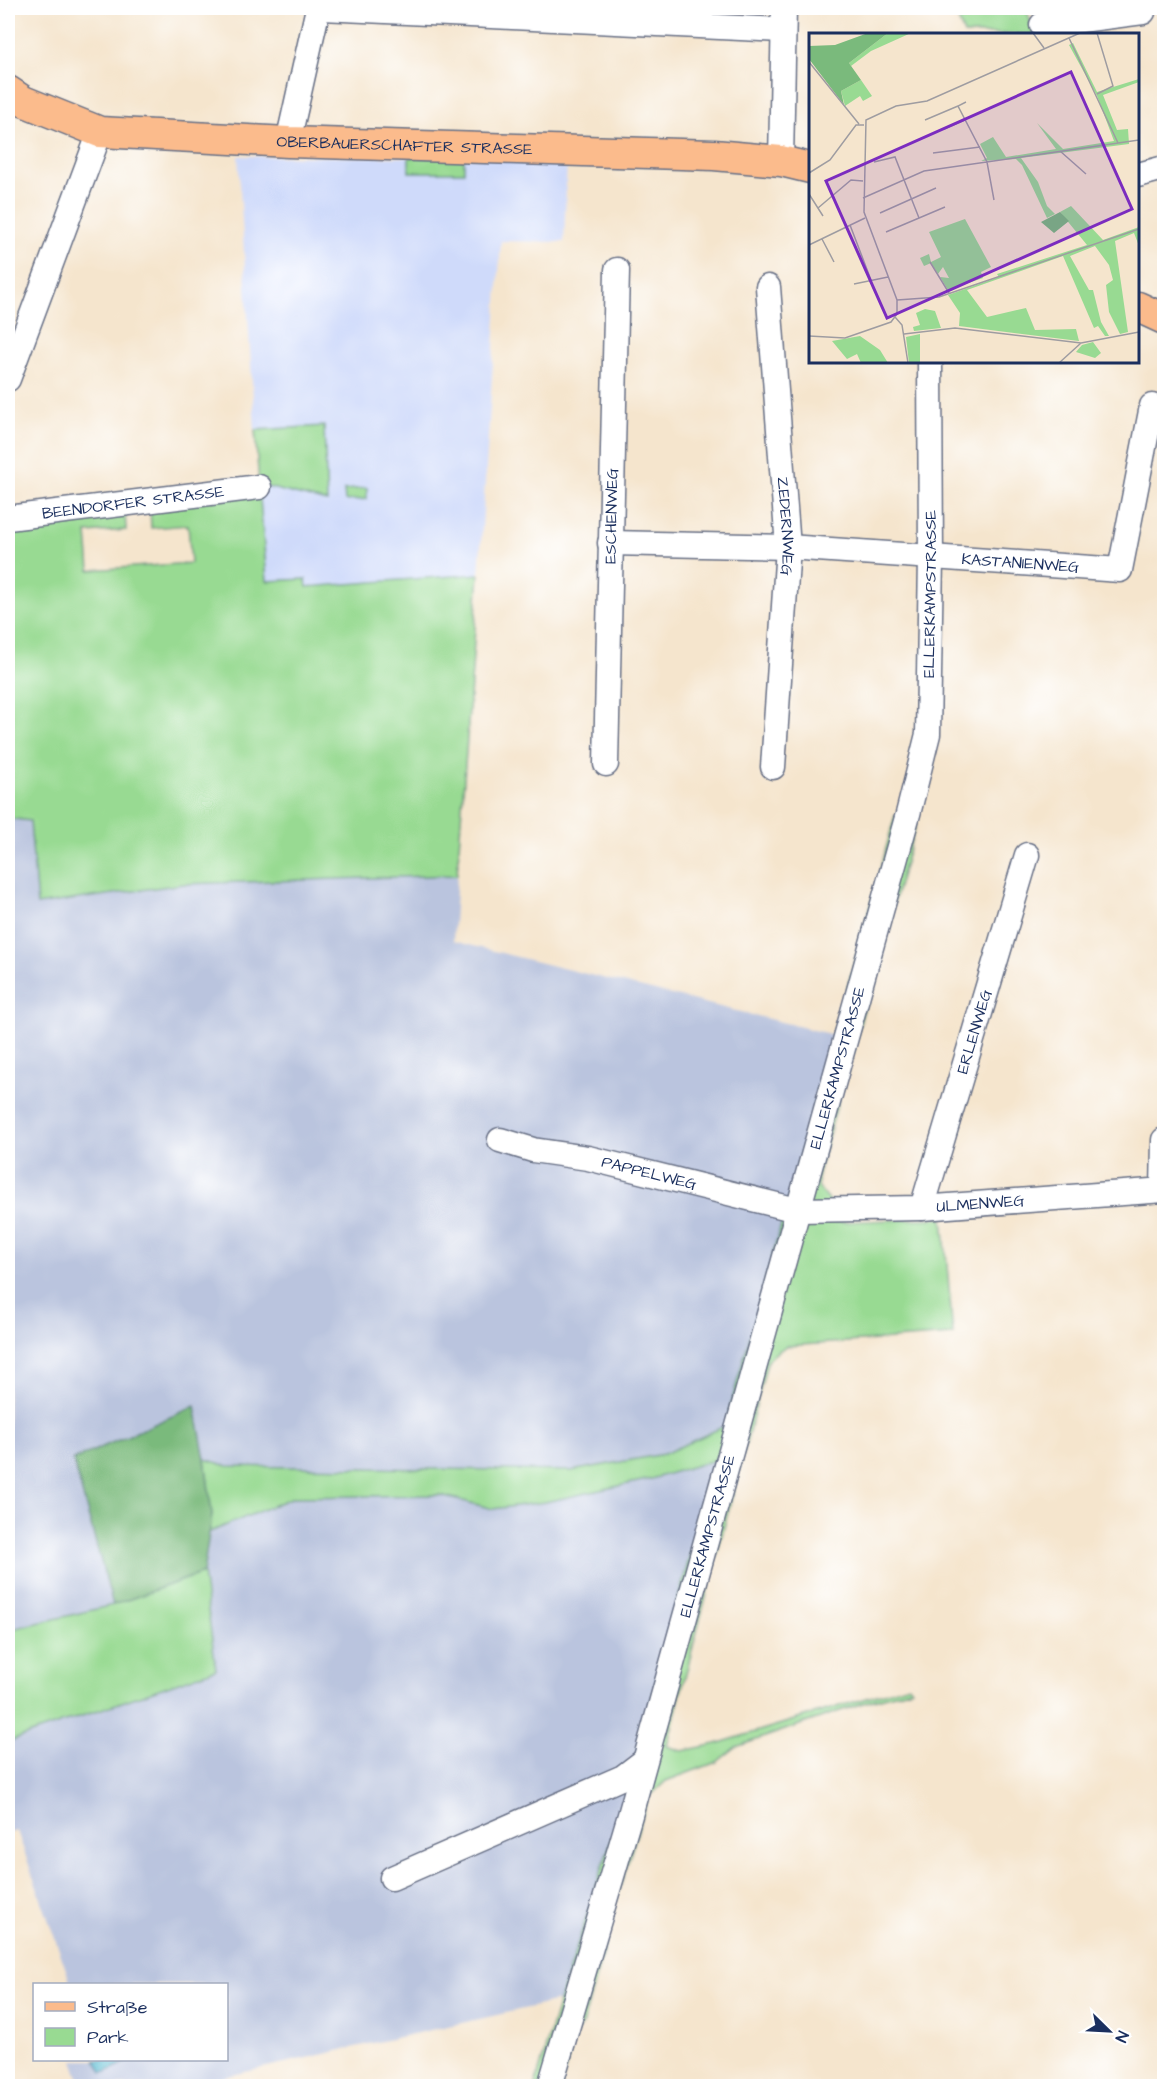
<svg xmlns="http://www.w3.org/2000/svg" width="1172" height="2094" viewBox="0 0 1172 2094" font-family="'Architects Daughter',sans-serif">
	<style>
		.built { fill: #cfdafa }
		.industrial { fill: #bac4de }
		.green { fill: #98da92; stroke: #5a8478; stroke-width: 1.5 }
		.forest { fill: #7aba7c; stroke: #4a746d; stroke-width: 1.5 }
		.water { fill: #51b8cf; stroke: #367496; stroke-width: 1.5 }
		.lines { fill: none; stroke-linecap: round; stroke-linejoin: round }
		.minor-casing { stroke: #676f85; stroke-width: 27 }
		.major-casing { stroke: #676f85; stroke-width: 33 }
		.minor { stroke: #fff; stroke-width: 24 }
		.major { stroke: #fbbb8c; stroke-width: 30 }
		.labels { text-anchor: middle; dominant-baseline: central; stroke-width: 5; stroke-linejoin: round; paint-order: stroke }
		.street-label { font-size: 16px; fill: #1b2f5e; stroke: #fff }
		.inset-road { fill: none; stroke: #9e9ca1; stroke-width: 1.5 }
		.view { fill: #7b2cbf; fill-opacity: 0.15; stroke: #7b2cbf; stroke-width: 3 }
		.inset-edge { fill: none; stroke: #1b2f5e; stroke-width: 3 }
	</style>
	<rect width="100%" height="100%" fill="#fff"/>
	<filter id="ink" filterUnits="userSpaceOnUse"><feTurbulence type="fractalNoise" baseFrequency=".0167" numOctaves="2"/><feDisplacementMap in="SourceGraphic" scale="12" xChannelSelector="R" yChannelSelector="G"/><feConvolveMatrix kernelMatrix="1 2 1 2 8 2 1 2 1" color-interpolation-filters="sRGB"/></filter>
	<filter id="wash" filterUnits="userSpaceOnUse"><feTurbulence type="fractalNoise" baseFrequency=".008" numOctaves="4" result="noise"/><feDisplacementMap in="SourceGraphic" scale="24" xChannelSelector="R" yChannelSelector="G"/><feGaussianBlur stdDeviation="1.35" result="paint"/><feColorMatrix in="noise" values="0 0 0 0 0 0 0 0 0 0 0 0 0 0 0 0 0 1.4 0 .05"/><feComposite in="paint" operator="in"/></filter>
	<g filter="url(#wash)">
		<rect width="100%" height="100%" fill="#f5e5cd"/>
		<path class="built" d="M 238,156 L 506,158 L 567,162 L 564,242 L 501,241 L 479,574 L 307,587 L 306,579 L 267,581 L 255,430 Z"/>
		<path class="industrial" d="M 8,818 L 30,821 L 38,904 L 183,884 L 457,875 L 453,941 L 834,1035 L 725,1426 L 664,1454 L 571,1471 L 228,1466 L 205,1459 L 195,1407 L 73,1461 L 113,1605 L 8,1630 Z
			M 715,1459 L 629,1786 L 559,2001 L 183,2086 L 82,2086 L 73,2060 L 226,2060 L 226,1984 L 71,1984 L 17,1831 L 8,1833 L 8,1742 L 216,1669 L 203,1573 L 208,1533 L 292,1497 L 441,1495 L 493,1509 L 651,1479 Z"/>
		<path class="green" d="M 986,8 L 1026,8 L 1035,34 L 964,34 L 955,12 Z
			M 409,157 L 464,158 L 464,172 L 409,172 Z
			M 324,426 L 327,502 L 259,485 L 255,430 Z
			M 259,487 L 267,581 L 306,579 L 307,587 L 479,574 L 457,875 L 183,884 L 37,905 L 30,821 L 8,818 L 8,530 L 9,526 L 125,510 L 126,530 L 87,533 L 90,570 L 191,563 L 188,525 L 151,528 L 150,507 Z
			M 367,488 L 367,499 L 345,501 L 344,490 Z
			M 895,816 L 918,816 L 818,1173 L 818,1187 L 832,1204 L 814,1223 L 943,1218 L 953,1335 L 786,1346 L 768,1359 L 667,1746 L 682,1751 L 716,1744 L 909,1685 L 912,1689 L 863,1703 L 736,1747 L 717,1762 L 666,1781 L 648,1798 L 612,1913 L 612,1920 L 583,2023 L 574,2035 L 561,2086 L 535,2086 L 559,2001 L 629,1786 L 715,1460 L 651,1479 L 545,1502 L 493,1509 L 441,1495 L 293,1497 L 208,1533 L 212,1515 L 205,1459 L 228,1466 L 571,1471 L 664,1454 L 725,1426 Z
			M 203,1573 L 216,1669 L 8,1742 L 8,1630 L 113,1605 Z"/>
		<path class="forest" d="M 195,1406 L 205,1459 L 212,1515 L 203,1573 L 113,1605 L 73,1460 Z"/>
		<path class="water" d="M 96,2060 L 131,2060 L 106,2072 L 102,2072 Z"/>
	</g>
	<g filter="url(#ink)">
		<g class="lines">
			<g class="minor-casing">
				<g id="minor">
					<path d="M 322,8 L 782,30"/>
					<path d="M 1042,25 L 1143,12"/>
					<path d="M 288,142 L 318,8"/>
					<path d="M 781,161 L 784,8"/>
					<path d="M 1138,175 L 1164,168"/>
					<path id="s1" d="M 768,287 L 788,547 L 773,767"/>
					<path d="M 8,379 L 100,132"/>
					<path id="s2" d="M 8,518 L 259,487"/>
					<path id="s3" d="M 610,543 L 788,547 L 1120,570 L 1152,406"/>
					<path id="s4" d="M 606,764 L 617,270"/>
					<path id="s5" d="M 500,1140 L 533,1150 L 588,1158 L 797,1210 L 922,1208 L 1164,1190"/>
					<path d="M 1163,1190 L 1164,1140"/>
					<path id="s6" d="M 922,1208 L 1027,855"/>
					<path d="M 392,1878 L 623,1777 L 644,1761"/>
					<path id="s7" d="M 550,2086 L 630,1815 L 908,814 L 928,734 L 931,558 L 930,362"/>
				</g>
			</g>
			<g class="major-casing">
				<g id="major">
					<path id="s8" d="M 8,91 L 23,101 L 100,132 L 288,142 L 714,155 L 781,161 L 810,168"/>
					<path d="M 1138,307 L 1164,319"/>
				</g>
			</g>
			<use href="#minor" class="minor"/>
			<use href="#major" class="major"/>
		</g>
	</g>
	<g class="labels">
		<g class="street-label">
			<text stroke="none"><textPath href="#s8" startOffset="406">OBERBAUERSCHAFTER STRASSE</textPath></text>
			<text stroke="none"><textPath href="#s2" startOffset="126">BEENDORFER STRASSE</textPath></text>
			<text stroke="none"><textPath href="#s4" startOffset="248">ESCHENWEG</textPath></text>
			<text stroke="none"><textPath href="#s1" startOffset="240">ZEDERNWEG</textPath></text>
			<text stroke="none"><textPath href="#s3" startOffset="411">KASTANIENWEG</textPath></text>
			<text stroke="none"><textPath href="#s7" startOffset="1544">ELLERKAMPSTRASSE</textPath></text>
			<text stroke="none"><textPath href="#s6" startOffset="184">ERLENWEG</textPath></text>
			<text stroke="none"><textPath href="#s7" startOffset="1058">ELLERKAMPSTRASSE</textPath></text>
			<text stroke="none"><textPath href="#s5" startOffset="153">PAPPELWEG</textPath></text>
			<text stroke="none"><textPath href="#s5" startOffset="489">ULMENWEG</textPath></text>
			<text stroke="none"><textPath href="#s7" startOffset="572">ELLERKAMPSTRASSE</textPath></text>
		</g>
	</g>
	<g transform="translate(809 33)">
		<rect width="330" height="330" fill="#f5e5cd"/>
		<path d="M 79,0 L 102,0 L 62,18 L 42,33 L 40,30 ZM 264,10 L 288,59 L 330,46 L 330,49 L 294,62 L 308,97 L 319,96 L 320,111 L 212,125 L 229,149 L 238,173 L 246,181 L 238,185 L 213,132 L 207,126 L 172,128 L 178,125 L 171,111 L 184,104 L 197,124 L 247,116 L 228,90 L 254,116 L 305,108 L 288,63 L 260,12 ZM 52,47 L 63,63 L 54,68 L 51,63 L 36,73 L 32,58 ZM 262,173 L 294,207 L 330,194 L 330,213 L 325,200 L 306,208 L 319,299 L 311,301 L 300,279 L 297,252 L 304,247 L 300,232 L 286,213 L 261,223 L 280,257 L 284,257 L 292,289 L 300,303 L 296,303 L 289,293 L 285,295 L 254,223 L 158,257 L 178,284 L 217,275 L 226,297 L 267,296 L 270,308 L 150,293 L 151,280 L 139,262 L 190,244 L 188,241 L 278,212 L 251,179 ZM 156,186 L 182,234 L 172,239 L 174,245 L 139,257 L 131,244 L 140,245 L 134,234 L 129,241 L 122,230 L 115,233 L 111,225 L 120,221 L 122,229 L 132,224 L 120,199 ZM 116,276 L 126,278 L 132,295 L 105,298 L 104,294 L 111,292 L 107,280 ZM 111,301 L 111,330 L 100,330 L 97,304 ZM 51,303 L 71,317 L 79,330 L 52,330 L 48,321 L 38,326 L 23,308 ZM 284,309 L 292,320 L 286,325 L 267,319 L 273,312 Z" fill="#98da92"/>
		<path d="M 59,0 L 79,0 L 40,30 L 52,47 L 32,58 L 35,72 L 0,26 L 0,13 L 26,12 ZM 251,179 L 260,188 L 245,200 L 232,189 Z" fill="#7aba7c"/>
		<path class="inset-road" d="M 224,0 L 235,15M 288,0 L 304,53 L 288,61M 260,5 L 309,110M 0,29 L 50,91M 157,69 L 149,73 L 178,129 L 185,167M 116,87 L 149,73M 135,96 L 156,87M 251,118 L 277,141M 124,120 L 171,114M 65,129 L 86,124 L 110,185M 0,140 L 21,127 L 47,92 L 55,92M 0,161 L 14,183M 54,165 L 115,138 L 330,107M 9,175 L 42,147 L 54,148M 71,180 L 127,155M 41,192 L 62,247M 77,199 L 136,174M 13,206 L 25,229M 0,212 L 56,185M 121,229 L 140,260M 45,251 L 79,244M 88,267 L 130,264 L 330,196M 86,284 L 93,292 L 99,330M 95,301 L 146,295 L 272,310 L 330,299M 0,303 L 36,305 L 82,289 L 88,281 L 88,267 L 55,179 L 57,87 L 87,73 L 118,68 L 271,0M 250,330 L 272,310"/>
		<path class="view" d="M 262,39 L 323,176 L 78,285 L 17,148 Z"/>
		<rect width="330" height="330" class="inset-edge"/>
	</g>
	<rect width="1172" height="2094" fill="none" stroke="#fff" stroke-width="30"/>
	<rect x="33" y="1983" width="195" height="78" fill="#ffffff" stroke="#a4acbf" stroke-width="1.5"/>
	<rect x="45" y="2002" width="30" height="9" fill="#fbbb8c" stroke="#a4acbf" stroke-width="1.5"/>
	<text x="87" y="2013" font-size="18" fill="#1b2f5e">Straße</text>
	<rect x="45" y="2028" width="30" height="18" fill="#98da92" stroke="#a4acbf" stroke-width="1.5"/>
	<text x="87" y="2043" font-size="18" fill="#1b2f5e">Park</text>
	<g transform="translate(1109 2031) rotate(114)" stroke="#ffffff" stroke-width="4.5" paint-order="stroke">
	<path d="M0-4.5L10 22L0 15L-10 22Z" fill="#1b2f5e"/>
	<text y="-9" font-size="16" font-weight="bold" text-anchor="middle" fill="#1b2f5e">N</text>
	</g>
</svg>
